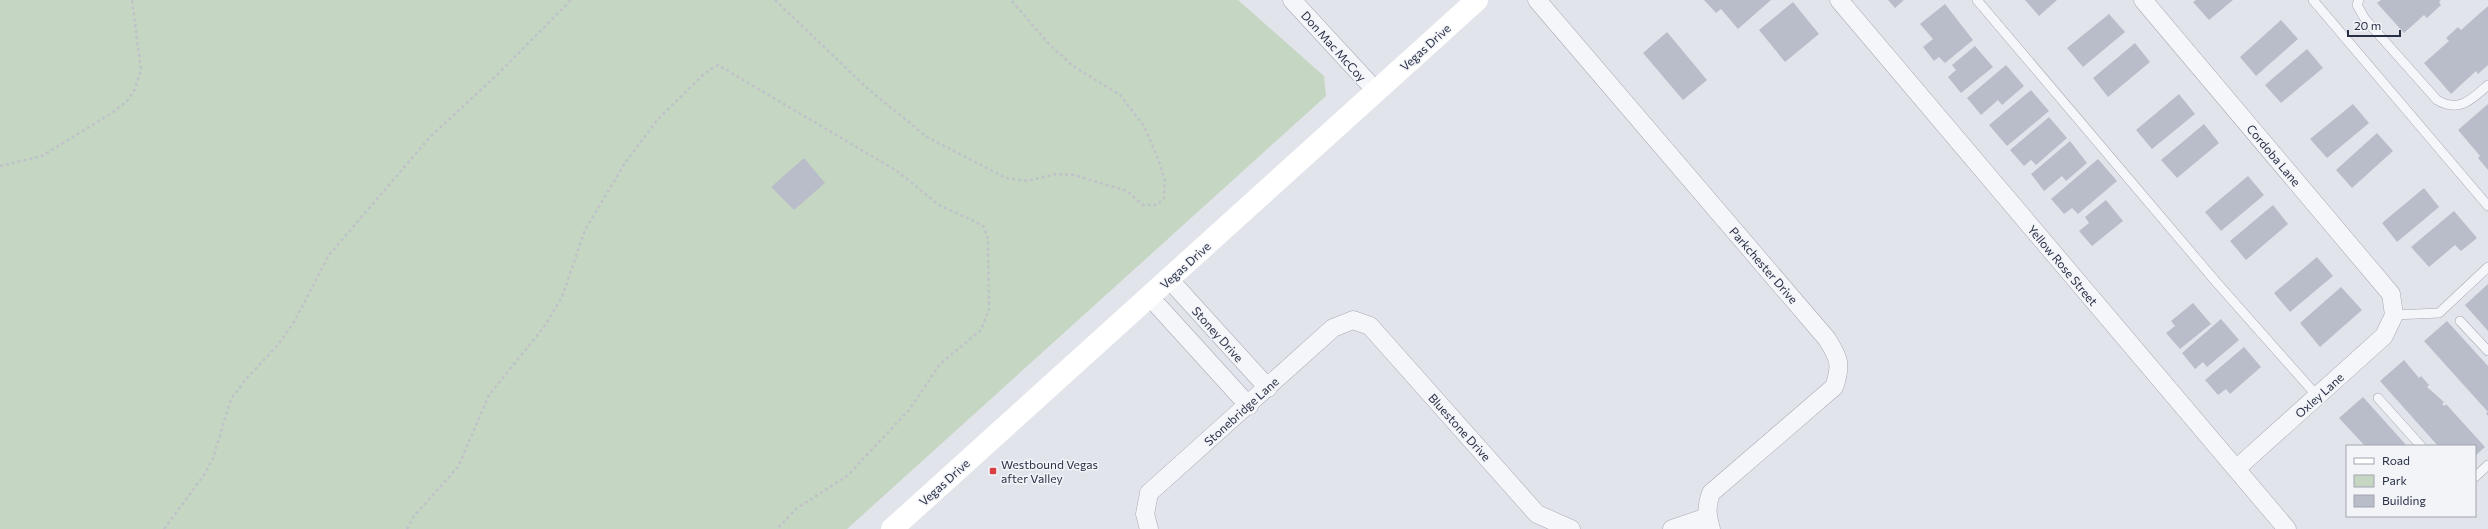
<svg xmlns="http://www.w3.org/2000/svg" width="2488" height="529" viewBox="0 0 2488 529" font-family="Commissioner,sans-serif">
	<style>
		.green { fill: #c5d6c2 }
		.building { fill: #b9bdca }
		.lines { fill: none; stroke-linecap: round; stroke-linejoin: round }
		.lane-casing { stroke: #a7aab6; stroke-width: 10 }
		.street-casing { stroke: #a7aab6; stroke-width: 19 }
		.path { stroke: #c0c2ca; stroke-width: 2.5; stroke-dasharray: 3 3; stroke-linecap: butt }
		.lane { stroke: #f5f6f9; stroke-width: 9 }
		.street { stroke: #f5f6f9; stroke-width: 18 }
		.secondary { stroke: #fff; stroke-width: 22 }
		.poi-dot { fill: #d83f43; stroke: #f2f4f8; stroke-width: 1.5 }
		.labels { text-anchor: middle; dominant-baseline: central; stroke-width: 3; stroke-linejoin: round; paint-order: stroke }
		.street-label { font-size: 12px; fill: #292f45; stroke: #f2f4f8 }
		.poi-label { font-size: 12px; fill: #292f45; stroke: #f2f4f8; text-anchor: start }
	</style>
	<rect width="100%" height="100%" fill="#e2e4eb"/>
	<path class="green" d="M 0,0 L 1238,0 L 1324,76 L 1326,96 L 847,529 L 0,529 Z"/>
	<path class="building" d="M 1704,0 L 1771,0 L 1738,29 L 1721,9 L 1716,13 Z
		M 1888,0 L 1904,0 L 1895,8 Z
		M 2025,0 L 2057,0 L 2039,16 Z
		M 2196,0 L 2233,0 L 2209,20 L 2193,2 Z
		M 2381,0 L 2441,0 L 2439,2 L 2441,5 L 2427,18 L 2424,15 L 2404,33 L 2377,3 Z
		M 1793,2 L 1819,34 L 1785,62 L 1759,30 Z
		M 1945,4 L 1973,40 L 1945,63 L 1939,57 L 1934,61 L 1923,47 L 1933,39 L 1920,24 Z
		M 2488,6 L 2488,65 L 2478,74 L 2476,71 L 2451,94 L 2424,63 L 2449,41 L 2446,38 L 2458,27 L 2461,30 Z
		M 2109,14 L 2125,32 L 2083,67 L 2067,48 Z
		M 2281,20 L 2298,39 L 2256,76 L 2240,57 Z
		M 1667,32 L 1707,80 L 1683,100 L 1643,53 Z
		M 2135,43 L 2150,62 L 2108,97 L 2093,78 Z
		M 1975,46 L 1993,67 L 1961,93 L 1948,77 L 1956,70 L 1952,65 Z
		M 2307,49 L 2323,68 L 2281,103 L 2265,85 Z
		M 2006,65 L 2024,86 L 2002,105 L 1998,100 L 1981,115 L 1967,98 Z
		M 2031,90 L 2049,111 L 2007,146 L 1989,125 Z
		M 2179,94 L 2195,114 L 2152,149 L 2136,130 Z
		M 2353,104 L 2369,123 L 2327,158 L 2310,139 Z
		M 2488,104 L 2488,170 L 2478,158 L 2480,156 L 2458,130 Z
		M 2049,117 L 2067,138 L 2036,165 L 2031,160 L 2024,166 L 2010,150 Z
		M 2204,124 L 2219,143 L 2177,178 L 2161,160 Z
		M 2377,133 L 2393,151 L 2352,188 L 2336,170 Z
		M 2070,141 L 2087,163 L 2066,181 L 2062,176 L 2044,191 L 2031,174 Z
		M 804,158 L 825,183 L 794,210 L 771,187 Z
		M 2098,159 L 2117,181 L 2078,214 L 2072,208 L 2064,214 L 2051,199 Z
		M 2248,176 L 2264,195 L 2221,231 L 2205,212 Z
		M 2424,188 L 2439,207 L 2397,242 L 2382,223 Z
		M 2106,200 L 2123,221 L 2092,246 L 2079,231 L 2089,223 L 2085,217 Z
		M 2273,205 L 2288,224 L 2246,260 L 2230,241 Z
		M 2454,211 L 2477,238 L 2461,251 L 2455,245 L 2429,267 L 2411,247 Z
		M 2317,257 L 2333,276 L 2290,312 L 2274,293 Z
		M 2488,284 L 2488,331 L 2465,305 Z
		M 2341,287 L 2362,310 L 2320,347 L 2300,323 Z
		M 2193,303 L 2211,324 L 2180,349 L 2166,333 L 2175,326 L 2171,321 Z
		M 2221,319 L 2239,340 L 2207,367 L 2203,362 L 2195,369 L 2182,353 Z
		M 2447,321 L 2488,366 L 2488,416 L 2486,413 L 2488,412 L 2424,341 Z
		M 2244,347 L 2261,367 L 2230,394 L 2226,389 L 2218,395 L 2205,380 Z
		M 2404,360 L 2419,378 L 2421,376 L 2429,385 L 2427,387 L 2444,402 L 2442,404 L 2445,406 L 2446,404 L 2485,447 L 2475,456 L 2475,446 L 2438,446 L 2380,381 Z
		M 2363,397 L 2407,446 L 2365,446 L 2339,418 Z"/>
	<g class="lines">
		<g class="lane-casing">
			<path id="lane" d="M 1977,0 L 2217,283 L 2318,397
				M 2313,0 L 2488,206
				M 2359,0 L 2357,5 L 2365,19 L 2437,100 C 2459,113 2471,100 2488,85
				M 2394,315 L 2439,313 L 2488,267
				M 2460,321 L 2488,351
				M 2378,398 L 2421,446
				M 2475,477 L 2488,465"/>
		</g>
		<g class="street-casing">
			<path id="street" d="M 1292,0 L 1376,91
				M 1537,0 L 1827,339 C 1839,358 1842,365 1834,387 L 1711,493 C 1706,507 1707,515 1711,529
				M 1839,0 L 2287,529
				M 2143,0 L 2391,294 L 2394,315 L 2384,336 L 2236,469
				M 1169,279 L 1268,388
				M 1149,296 L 1249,406
				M 1149,529 L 1145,514 L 1149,493 L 1333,328 L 1353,320 L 1370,326 L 1537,514 L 1571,529
				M 1672,529 L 1707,517"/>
		</g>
		<path class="path" d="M 775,0 L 867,88 L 927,137 L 1006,178 L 1027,181 L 1056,174 L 1074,175 L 1127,191 L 1143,205 L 1157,205 L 1164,198 L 1165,181 L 1157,156 L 1144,126 L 1120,95 L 1073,66 L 1050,45 L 1011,0
			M 0,166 L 42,156 L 112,113 L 127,101 L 135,89 L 141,70 L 132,0
			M 164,529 L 204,475 L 213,458 L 231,399 L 246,379 L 277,346 L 294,322 L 329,255 L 430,137 L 498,74 L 571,0
			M 407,529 L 414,516 L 458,467 L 489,395 L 544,327 L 562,297 L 585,230 L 625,163 L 658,119 L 705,73 L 718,65 L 897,171 L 939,205 L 974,221 L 984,227 L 988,239 L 989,310 L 981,330 L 940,364 L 909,410 L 847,476 L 796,509 L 777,529"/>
		<use href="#lane" class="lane"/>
		<use href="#street" class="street"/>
		<path class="secondary" d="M 892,529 L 1477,0"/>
	</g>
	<rect class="poi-dot" x="989" y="467" width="8" height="8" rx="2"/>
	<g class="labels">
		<g class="street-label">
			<text transform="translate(1334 46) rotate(48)">Don Mac McCoy</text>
			<text transform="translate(1425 47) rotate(-42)">Vegas Drive</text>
			<text transform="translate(2274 155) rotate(50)">Cordoba Lane</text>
			<text transform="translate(1185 265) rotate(-42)">Vegas Drive</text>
			<text transform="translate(1764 265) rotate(49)">Parkchester Drive</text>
			<text transform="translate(2063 265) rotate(50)">Yellow Rose Street</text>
			<text transform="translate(1218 334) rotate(48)">Stoney Drive</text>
			<text transform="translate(2319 395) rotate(-42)">Oxley Lane</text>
			<text transform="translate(1241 411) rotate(-42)">Stonebridge Lane</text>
			<text transform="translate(1460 427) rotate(48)">Bluestone Drive</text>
			<text transform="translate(944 482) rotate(-42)">Vegas Drive</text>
		</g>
		<g class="poi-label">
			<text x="1001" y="464">Westbound Vegas<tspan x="1001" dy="14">after Valley</tspan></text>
		</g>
	</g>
	<rect x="2346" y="445" width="130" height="72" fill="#f2f4f8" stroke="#a2a5b0"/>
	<rect x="2354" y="458" width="20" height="6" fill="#ffffff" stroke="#a2a5b0"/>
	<text x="2382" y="465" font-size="12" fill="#292f45">Road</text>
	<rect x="2354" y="475" width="20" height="12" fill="#c5d6c2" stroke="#a2a5b0"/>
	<text x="2382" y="485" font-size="12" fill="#292f45">Park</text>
	<rect x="2354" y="495" width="20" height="12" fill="#b9bdca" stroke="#a2a5b0"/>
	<text x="2382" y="505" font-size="12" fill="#292f45">Building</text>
	<path d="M2348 30v6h52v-6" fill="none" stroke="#292f45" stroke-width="2"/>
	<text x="2354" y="30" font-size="12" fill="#292f45" stroke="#f2f4f8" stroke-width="3" paint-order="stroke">20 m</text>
</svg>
